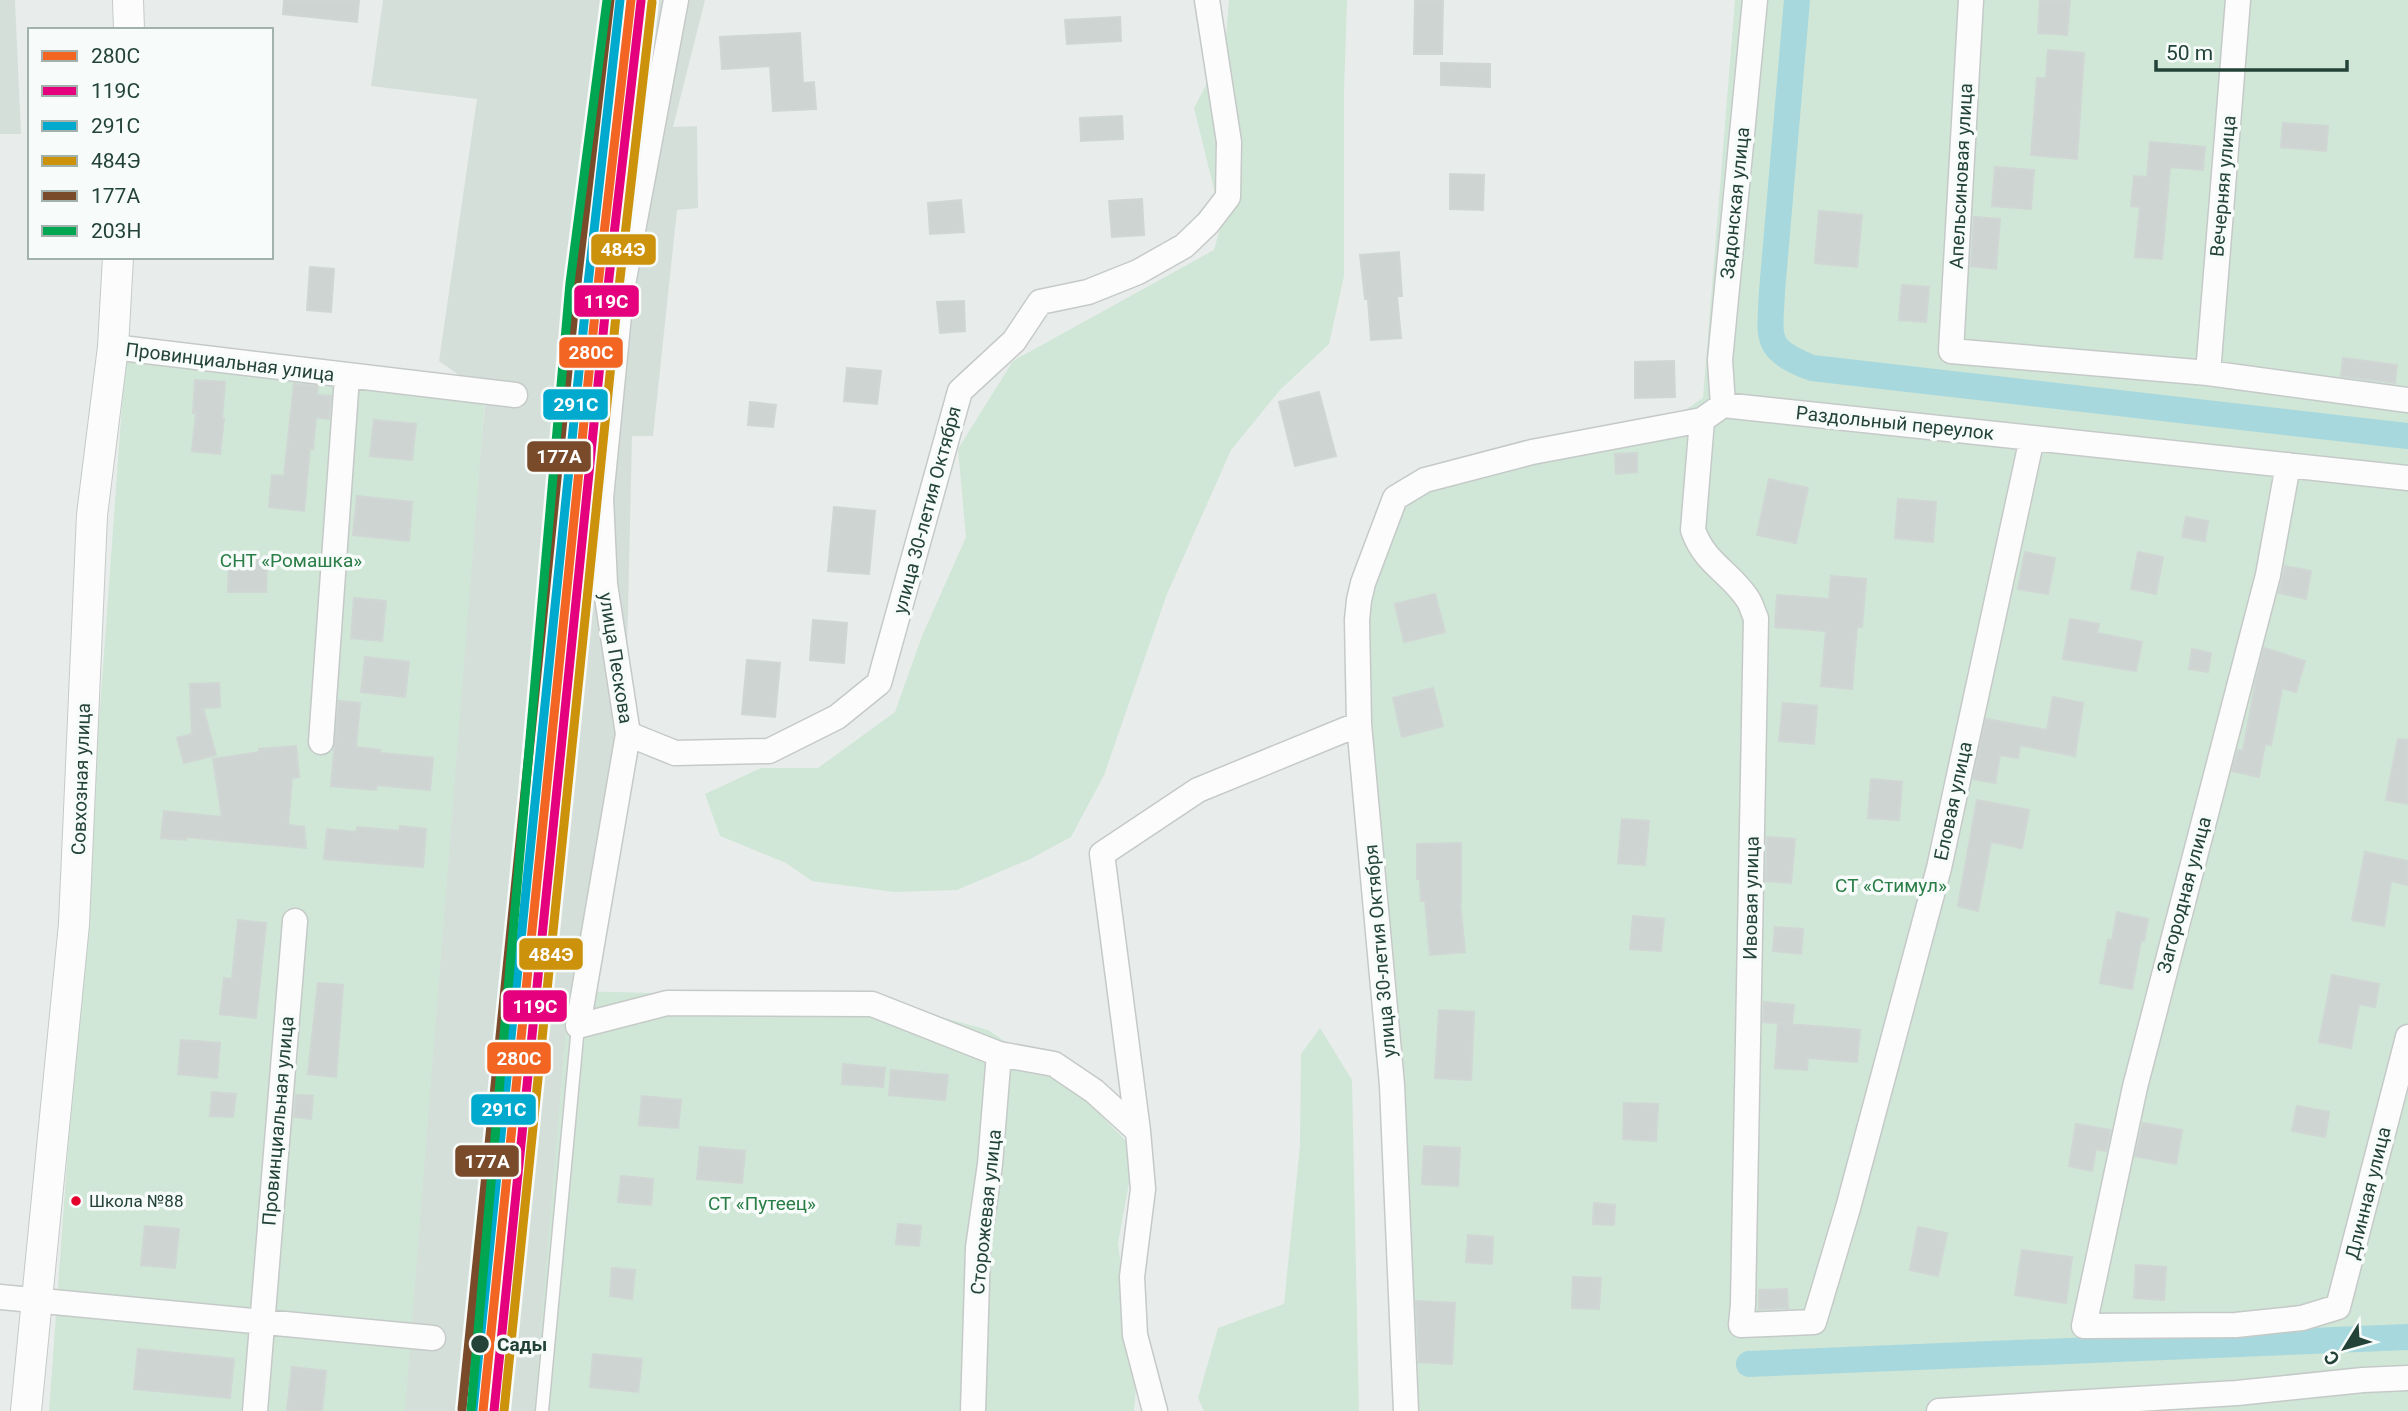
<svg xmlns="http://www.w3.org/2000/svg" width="2408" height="1411" viewBox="0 0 2408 1411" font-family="Roboto,sans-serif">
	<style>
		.built { fill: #d5dfda }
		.green { fill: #d0e6d7 }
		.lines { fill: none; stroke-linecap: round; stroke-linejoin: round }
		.canal { stroke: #a7d8dd; stroke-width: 26 }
		.building { fill: #ced4d2; stroke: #d0d6d4; stroke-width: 2 }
		.service-casing { stroke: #c5cac8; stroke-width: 15 }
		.minor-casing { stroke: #c5cac8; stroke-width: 27 }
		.tertiary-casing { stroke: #c5cac8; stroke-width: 32 }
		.service { stroke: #fcfcfc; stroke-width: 12 }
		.minor { stroke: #fcfcfc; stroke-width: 24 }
		.tertiary { stroke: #fcfcfc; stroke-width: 30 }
		.rail-1-casing { stroke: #f7fbf9; stroke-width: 14 }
		.rail-2-casing { stroke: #f7fbf9; stroke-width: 14 }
		.rail-3-casing { stroke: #f7fbf9; stroke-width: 14 }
		.rail-4-casing { stroke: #f7fbf9; stroke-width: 14 }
		.rail-5-casing { stroke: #f7fbf9; stroke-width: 14 }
		.rail-6-casing { stroke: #f7fbf9; stroke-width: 14 }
		.rail-1 { stroke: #f26522; stroke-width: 9 }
		.rail-2 { stroke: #e5007d; stroke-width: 9 }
		.rail-3 { stroke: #00a9ce; stroke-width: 9 }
		.rail-4 { stroke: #cd920b; stroke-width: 9 }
		.rail-5 { stroke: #7a4b2a; stroke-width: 9 }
		.rail-6 { stroke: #00a651; stroke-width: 9 }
		.bus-dot { fill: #e4002b; stroke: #f7fbf9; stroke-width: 2.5 }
		.stop-dot { fill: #234339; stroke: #f7fbf9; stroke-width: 2.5 }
		.labels { text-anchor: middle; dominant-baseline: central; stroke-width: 7; stroke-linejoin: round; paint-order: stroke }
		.bus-label { font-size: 17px; fill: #234339; stroke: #f7fbf9; text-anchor: start }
		.street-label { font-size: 19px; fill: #234339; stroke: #f7fbf9 }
		.park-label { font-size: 19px; fill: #297d46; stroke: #f7fbf9 }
		.stop-label { font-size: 19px; font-weight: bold; fill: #234339; stroke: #f7fbf9; text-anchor: start }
		.line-badge { stroke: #f7fbf9; stroke-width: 2.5 }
		.badge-label { font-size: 19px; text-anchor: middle; font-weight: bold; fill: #fff }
	</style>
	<rect width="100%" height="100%" fill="#e8edeb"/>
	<path class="built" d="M 0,0 L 15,0 L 21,134 L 0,134 Z
		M 383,0 L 705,0 L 673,127 L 697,126 L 698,208 L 677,210 L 653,436 L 632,436 L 626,697 L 640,725 L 568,1028 L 538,1411 L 391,1411 L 399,1299 L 486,394 L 439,361 L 477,99 L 371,86 Z"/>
	<path class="green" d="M 1229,0 L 1347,0 L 1344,92 L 1344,276 L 1329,344 L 1280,390 L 1231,450 L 1167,594 L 1104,775 L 1071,837 L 1030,859 L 957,890 L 894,892 L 812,881 L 786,863 L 720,836 L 705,794 L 761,768 L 818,768 L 895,712 L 922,636 L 966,537 L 958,449 L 1013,361 L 1214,250 L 1222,222 L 1194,108 L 1225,49 Z
		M 1735,0 L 2408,0 L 2408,1411 L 1394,1411 L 1393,1218 L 1353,700 L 1375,543 L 1405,492 L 1676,416 L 1703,398 Z
		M 126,350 L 486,386 L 405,1411 L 49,1411 Z
		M 569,991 L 873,998 L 988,1030 L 1074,1088 L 1135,1150 L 1118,1243 L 1136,1387 L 1134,1411 L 534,1411 Z
		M 1320,1028 L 1352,1080 L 1359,1411 L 1204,1411 L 1198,1398 L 1218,1328 L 1284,1304 L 1300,1145 L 1301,1054 Z"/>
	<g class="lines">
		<path class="canal" d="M 1797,0 L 1772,291 C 1770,339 1763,349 1812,368 L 2408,436
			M 1749,1364 L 2408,1337"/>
	</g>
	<path class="building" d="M 284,0 L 359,0 L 357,22 L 283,14 Z
		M 1415,0 L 1443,0 L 1442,54 L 1414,54 Z
		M 2040,0 L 2070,0 L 2067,35 L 2038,33 Z
		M 1120,17 L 1121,41 L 1067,44 L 1065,20 Z
		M 800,33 L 803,83 L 814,82 L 816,109 L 773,111 L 770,66 L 722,69 L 720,37 Z
		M 2048,50 L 2084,53 L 2077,159 L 2031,155 L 2037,78 L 2046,78 Z
		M 1441,63 L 1490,64 L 1490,87 L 1441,85 Z
		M 1122,116 L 1123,139 L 1081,141 L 1080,118 Z
		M 2283,123 L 2328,126 L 2326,151 L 2281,147 Z
		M 2150,142 L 2205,147 L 2203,170 L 2170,167 L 2162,259 L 2135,257 L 2140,207 L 2131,206 L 2134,176 L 2147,177 Z
		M 1995,167 L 2034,170 L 2031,209 L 1992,206 Z
		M 1450,174 L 1484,175 L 1483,210 L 1450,209 Z
		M 1142,199 L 1144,235 L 1112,237 L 1109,201 Z
		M 961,200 L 964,232 L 930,234 L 928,203 Z
		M 1819,211 L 1862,215 L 1857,267 L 1815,263 Z
		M 1974,217 L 2000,219 L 1996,269 L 1971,266 Z
		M 1399,252 L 1402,296 L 1397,296 L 1401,338 L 1371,340 L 1368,299 L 1365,299 L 1360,255 Z
		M 310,267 L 334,269 L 331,312 L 307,310 Z
		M 1902,285 L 1929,287 L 1926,322 L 1899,320 Z
		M 964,301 L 965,331 L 940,333 L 937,302 Z
		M 2343,358 L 2397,365 L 2395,383 L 2341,376 Z
		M 1674,361 L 1675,397 L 1635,398 L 1635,362 Z
		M 847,368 L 881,371 L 877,404 L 844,401 Z
		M 195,380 L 225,382 L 222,418 L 224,419 L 220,454 L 192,451 L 196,413 L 193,413 Z
		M 294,384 L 318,386 L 317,395 L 331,396 L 329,419 L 316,417 L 313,449 L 310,448 L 304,511 L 269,507 L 272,475 L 284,476 Z
		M 1319,392 L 1336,456 L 1295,466 L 1279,402 Z
		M 750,402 L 776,405 L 773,427 L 748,425 Z
		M 374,420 L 416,424 L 412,460 L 370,456 Z
		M 1637,453 L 1637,472 L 1616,474 L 1615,454 Z
		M 1769,479 L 1808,488 L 1796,543 L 1757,535 Z
		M 357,496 L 412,502 L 409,541 L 353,535 Z
		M 1898,499 L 1936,502 L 1933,542 L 1895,538 Z
		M 834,507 L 875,511 L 869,574 L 828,571 Z
		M 2186,517 L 2208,521 L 2205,541 L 2182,537 Z
		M 2025,552 L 2055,558 L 2048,594 L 2018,589 Z
		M 2138,552 L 2163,557 L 2156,594 L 2131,589 Z
		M 229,559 L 267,560 L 266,592 L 228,592 Z
		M 2285,566 L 2311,571 L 2306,599 L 2279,593 Z
		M 1831,576 L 1866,579 L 1862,627 L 1857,627 L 1852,689 L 1821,686 L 1826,631 L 1775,627 L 1777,595 L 1829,599 Z
		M 1435,594 L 1445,632 L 1404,642 L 1395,604 Z
		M 354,598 L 386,601 L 382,641 L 351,638 Z
		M 2070,619 L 2099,624 L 2097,633 L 2142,642 L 2136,671 L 2063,659 Z
		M 813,620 L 847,623 L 844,663 L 810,660 Z
		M 2264,648 L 2305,661 L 2296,692 L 2282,688 L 2271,745 L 2265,744 L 2259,777 L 2232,771 L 2238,750 L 2243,751 L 2256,680 Z
		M 2192,649 L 2211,653 L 2208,672 L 2189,669 Z
		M 365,657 L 409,662 L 405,697 L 361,692 Z
		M 747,660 L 780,663 L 775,717 L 742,714 Z
		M 219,683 L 220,707 L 203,708 L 216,755 L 184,763 L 177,738 L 192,734 L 190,684 Z
		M 1433,688 L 1443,726 L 1402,737 L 1393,698 Z
		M 2053,697 L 2083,703 L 2075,756 L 2020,745 L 2018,758 L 2000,755 L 1995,783 L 1973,779 L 1986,719 L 2047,730 Z
		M 339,701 L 360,703 L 356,747 L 380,750 L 380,753 L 433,758 L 430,790 L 377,785 L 376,790 L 331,786 Z
		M 1783,703 L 1817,706 L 1814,744 L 1779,741 Z
		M 2398,739 L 2408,740 L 2408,804 L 2386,800 Z
		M 296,746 L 299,777 L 292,778 L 288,825 L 304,827 L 306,848 L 186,837 L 186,840 L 161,838 L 164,811 L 222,817 L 213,759 L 259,752 L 259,749 Z
		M 1871,779 L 1902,782 L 1899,820 L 1868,818 Z
		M 1977,800 L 2029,810 L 2022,848 L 1991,842 L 1978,911 L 1958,906 Z
		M 1622,819 L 1649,821 L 1645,865 L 1618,863 Z
		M 400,826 L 426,829 L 423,867 L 324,859 L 327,829 L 357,832 L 357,827 L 400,831 Z
		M 1767,837 L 1795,839 L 1791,883 L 1766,881 Z
		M 1461,843 L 1461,902 L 1460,902 L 1465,952 L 1430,955 L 1425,901 L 1421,901 L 1420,879 L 1417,879 L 1417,844 Z
		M 2365,852 L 2408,861 L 2408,885 L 2391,881 L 2384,926 L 2352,920 Z
		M 2117,912 L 2148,919 L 2144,941 L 2141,940 L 2132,989 L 2100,983 L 2108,940 L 2112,941 Z
		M 1633,916 L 1664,919 L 1661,951 L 1630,949 Z
		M 238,920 L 266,923 L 256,1018 L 220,1014 L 224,978 L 232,979 Z
		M 1775,927 L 1803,929 L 1801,954 L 1773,951 Z
		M 2332,975 L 2379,984 L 2375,1007 L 2359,1004 L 2351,1048 L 2319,1042 Z
		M 318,983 L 343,985 L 336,1077 L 308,1074 Z
		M 1764,1002 L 1794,1005 L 1792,1024 L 1763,1022 Z
		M 1439,1010 L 1474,1012 L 1471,1080 L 1435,1078 Z
		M 1778,1023 L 1860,1030 L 1857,1062 L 1808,1058 L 1807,1070 L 1775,1068 Z
		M 181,1040 L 220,1043 L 217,1078 L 178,1074 Z
		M 843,1064 L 885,1068 L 883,1087 L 842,1084 Z
		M 891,1070 L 948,1075 L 945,1100 L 889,1095 Z
		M 212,1092 L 236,1094 L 233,1117 L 210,1116 Z
		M 296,1095 L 313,1096 L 311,1119 L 294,1117 Z
		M 642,1096 L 681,1100 L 678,1128 L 639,1125 Z
		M 1624,1103 L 1658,1104 L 1656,1141 L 1623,1139 Z
		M 2297,1106 L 2329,1112 L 2325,1137 L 2292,1131 Z
		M 2143,1123 L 2182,1130 L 2176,1164 L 2135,1156 Z
		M 2076,1124 L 2111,1130 L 2106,1151 L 2096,1149 L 2092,1171 L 2069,1166 Z
		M 1424,1146 L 1460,1148 L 1458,1186 L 1422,1184 Z
		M 700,1147 L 745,1151 L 742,1183 L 697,1179 Z
		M 621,1176 L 653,1179 L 651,1205 L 618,1202 Z
		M 1594,1203 L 1615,1205 L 1614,1225 L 1593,1224 Z
		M 898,1224 L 921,1226 L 919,1246 L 896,1244 Z
		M 145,1226 L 179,1229 L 175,1268 L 141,1265 Z
		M 1918,1227 L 1947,1233 L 1938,1276 L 1910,1270 Z
		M 1468,1235 L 1493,1237 L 1492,1264 L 1466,1262 Z
		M 2022,1250 L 2072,1257 L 2066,1303 L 2015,1295 Z
		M 2136,1265 L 2166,1267 L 2164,1300 L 2134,1298 Z
		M 612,1268 L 635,1270 L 632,1299 L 610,1296 Z
		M 1573,1277 L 1601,1278 L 1599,1309 L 1572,1308 Z
		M 1787,1289 L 1788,1308 L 1759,1309 L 1759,1290 Z
		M 1416,1301 L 1455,1303 L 1452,1364 L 1419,1362 Z
		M 138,1349 L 234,1359 L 230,1398 L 134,1389 Z
		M 593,1354 L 642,1359 L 638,1392 L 590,1387 Z
		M 292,1367 L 326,1371 L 322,1411 L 287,1410 Z"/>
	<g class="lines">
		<g class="service-casing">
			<path id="service" d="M 542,1411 L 578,1026"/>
		</g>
		<g class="minor-casing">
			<path id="minor" d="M 676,0 L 621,295 L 601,498 L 605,584 L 628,734 L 578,1026 L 667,1003 L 872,1004 L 999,1054 L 1054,1064 L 1094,1091 L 1138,1131
				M 1971,0 L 1951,351 L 2208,373 L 2408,400
				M 113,347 L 515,395
				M 2208,373 L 2238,0
				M 1723,405 L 1720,360 L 1755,0
				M 1702,420 L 1693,530 C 1705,564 1729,571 1747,598 C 1751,603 1753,612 1756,618 L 1743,1304 L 1741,1325 L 1814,1322 L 1848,1208 L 1939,868 L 2032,438
				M 2288,465 L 2268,575 L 2135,1087 L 2084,1326 L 2236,1325 L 2302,1318 L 2338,1307 L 2408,1037
				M 628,734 L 675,753 L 769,751 L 837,717 L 879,683 L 960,391 L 1014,341 L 1040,302 L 1088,292 L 1138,272 L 1184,246 L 1208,223 L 1228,197 L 1229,142 L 1207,0
				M 321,742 L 347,377
				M 0,1297 L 433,1338
				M 255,1411 L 295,921
				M 973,1411 L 978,1248 L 990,1164 L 999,1054
				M 1155,1411 L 1135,1335 L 1132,1277 L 1143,1189 L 1138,1131 L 1102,854 L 1198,790 L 1359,724
				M 1406,1411 L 1392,1085 L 1359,724 L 1357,620 L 1359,600 L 1363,583 L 1395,498 L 1425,480 L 1532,452 L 1702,420 L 1723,405 L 2408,478
				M 1939,1411 L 2237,1393 L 2363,1380 L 2408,1378"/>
		</g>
		<g class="tertiary-casing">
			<path id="tertiary" d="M 128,0 L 129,30
				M 26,1411 L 74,924 L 92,515 L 113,347 L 118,257"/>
		</g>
		<use href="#service" class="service"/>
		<use href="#minor" class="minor"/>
		<use href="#tertiary" class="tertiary"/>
		<g class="rail-1-casing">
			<path id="rail-1" d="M 483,1411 L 597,294 L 631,0"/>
		</g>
		<g class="rail-2-casing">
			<path id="rail-2" d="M 494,1411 L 607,295 L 641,1"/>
		</g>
		<g class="rail-3-casing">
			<path id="rail-3" d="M 473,1410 L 587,293 L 620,0"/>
		</g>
		<g class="rail-4-casing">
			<path id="rail-4" d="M 504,1411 L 618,296 L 652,2"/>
		</g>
		<g class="rail-5-casing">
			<path id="rail-5" d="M 462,1409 L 576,292 L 610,0"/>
		</g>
		<g class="rail-6-casing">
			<path id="rail-6" d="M 471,1411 L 570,283 L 607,0"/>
		</g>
		<use href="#rail-1" class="rail-1"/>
		<use href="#rail-2" class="rail-2"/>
		<use href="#rail-3" class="rail-3"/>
		<use href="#rail-4" class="rail-4"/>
		<use href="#rail-5" class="rail-5"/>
		<use href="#rail-6" class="rail-6"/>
	</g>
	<circle class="bus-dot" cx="76" cy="1201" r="6"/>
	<circle class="stop-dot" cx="480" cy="1344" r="10"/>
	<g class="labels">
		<g class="bus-label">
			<text x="89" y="1201">Школа №88</text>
		</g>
		<g class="street-label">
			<text transform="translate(1961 176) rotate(-87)">Апельсиновая улица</text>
			<text transform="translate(2223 186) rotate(-85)">Вечерняя улица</text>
			<text transform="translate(1735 203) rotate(-84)">Задонская улица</text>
			<text transform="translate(230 362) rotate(7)">Провинциальная улица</text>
			<text transform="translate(1895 423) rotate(6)">Раздольный переулок</text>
			<text transform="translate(927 510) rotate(-75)">улица 30-летия Октября</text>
			<text transform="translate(616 658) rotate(81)">улица Пескова</text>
			<text transform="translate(81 779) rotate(-88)">Совхозная улица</text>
			<text transform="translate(1953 801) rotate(-78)">Еловая улица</text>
			<text transform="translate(2184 895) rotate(-75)">Загородная улица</text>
			<text transform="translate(1751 898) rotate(-89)">Ивовая улица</text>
			<text transform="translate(1380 951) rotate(-95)">улица 30-летия Октября</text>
			<text transform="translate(278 1121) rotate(-85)">Провинциальная улица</text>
			<text transform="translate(2368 1193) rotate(-76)">Длинная улица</text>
			<text transform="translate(986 1212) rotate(-84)">Сторожевая улица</text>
		</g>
		<g class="park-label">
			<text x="291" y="560">СНТ «Ромашка»</text>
			<text x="1891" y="885">СТ «Стимул»</text>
			<text x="762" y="1203">СТ «Путеец»</text>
		</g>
		<g class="stop-label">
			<text x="497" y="1344">Сады</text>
		</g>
	</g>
	<g class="line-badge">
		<rect x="590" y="233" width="67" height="33" rx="7" fill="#cd920b"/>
		<rect x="573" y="284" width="67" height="34" rx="7" fill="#e5007d"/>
		<rect x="558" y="336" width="66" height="33" rx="7" fill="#f26522"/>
		<rect x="542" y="388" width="67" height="33" rx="7" fill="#00a9ce"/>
		<rect x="526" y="440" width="66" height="33" rx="7" fill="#7a4b2a"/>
		<rect x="518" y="937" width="66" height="34" rx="7" fill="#cd920b"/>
		<rect x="502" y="989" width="66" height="34" rx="7" fill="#e5007d"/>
		<rect x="486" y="1041" width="66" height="34" rx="7" fill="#f26522"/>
		<rect x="470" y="1093" width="67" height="33" rx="7" fill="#00a9ce"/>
		<rect x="454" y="1144" width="66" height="34" rx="7" fill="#7a4b2a"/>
	</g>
	<g class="badge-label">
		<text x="623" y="256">484Э</text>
		<text x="606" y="308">119С</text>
		<text x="591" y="359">280С</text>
		<text x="576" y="411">291С</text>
		<text x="559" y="463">177А</text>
		<text x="551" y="961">484Э</text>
		<text x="535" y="1013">119С</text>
		<text x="519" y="1065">280С</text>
		<text x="504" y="1116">291С</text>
		<text x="487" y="1168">177А</text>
	</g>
	<rect x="28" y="28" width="245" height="231" fill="#f7fbf9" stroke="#a2b1ac" stroke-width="2"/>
	<rect x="42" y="51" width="35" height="10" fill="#f26522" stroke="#a2b1ac" stroke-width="2"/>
	<text x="91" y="63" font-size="21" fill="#234339">280С</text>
	<rect x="42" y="86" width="35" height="10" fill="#e5007d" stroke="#a2b1ac" stroke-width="2"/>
	<text x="91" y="98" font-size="21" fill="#234339">119С</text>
	<rect x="42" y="121" width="35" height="10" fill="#00a9ce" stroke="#a2b1ac" stroke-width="2"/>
	<text x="91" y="133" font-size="21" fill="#234339">291С</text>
	<rect x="42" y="156" width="35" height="10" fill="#cd920b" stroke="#a2b1ac" stroke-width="2"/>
	<text x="91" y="168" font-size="21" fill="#234339">484Э</text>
	<rect x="42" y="191" width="35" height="10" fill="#7a4b2a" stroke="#a2b1ac" stroke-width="2"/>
	<text x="91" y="203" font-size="21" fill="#234339">177А</text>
	<rect x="42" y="226" width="35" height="10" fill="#00a651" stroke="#a2b1ac" stroke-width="2"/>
	<text x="91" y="238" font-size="21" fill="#234339">203Н</text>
	<g transform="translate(2345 1348) rotate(233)" stroke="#f7fbf9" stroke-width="5" paint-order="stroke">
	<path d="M0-5L12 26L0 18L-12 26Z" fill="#234339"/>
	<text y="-10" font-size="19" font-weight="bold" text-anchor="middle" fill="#234339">С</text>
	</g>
	<path d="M2156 60v10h191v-10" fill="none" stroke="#234339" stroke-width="3.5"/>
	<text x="2166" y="60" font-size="21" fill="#234339" stroke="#f7fbf9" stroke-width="5" paint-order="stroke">50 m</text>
</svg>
